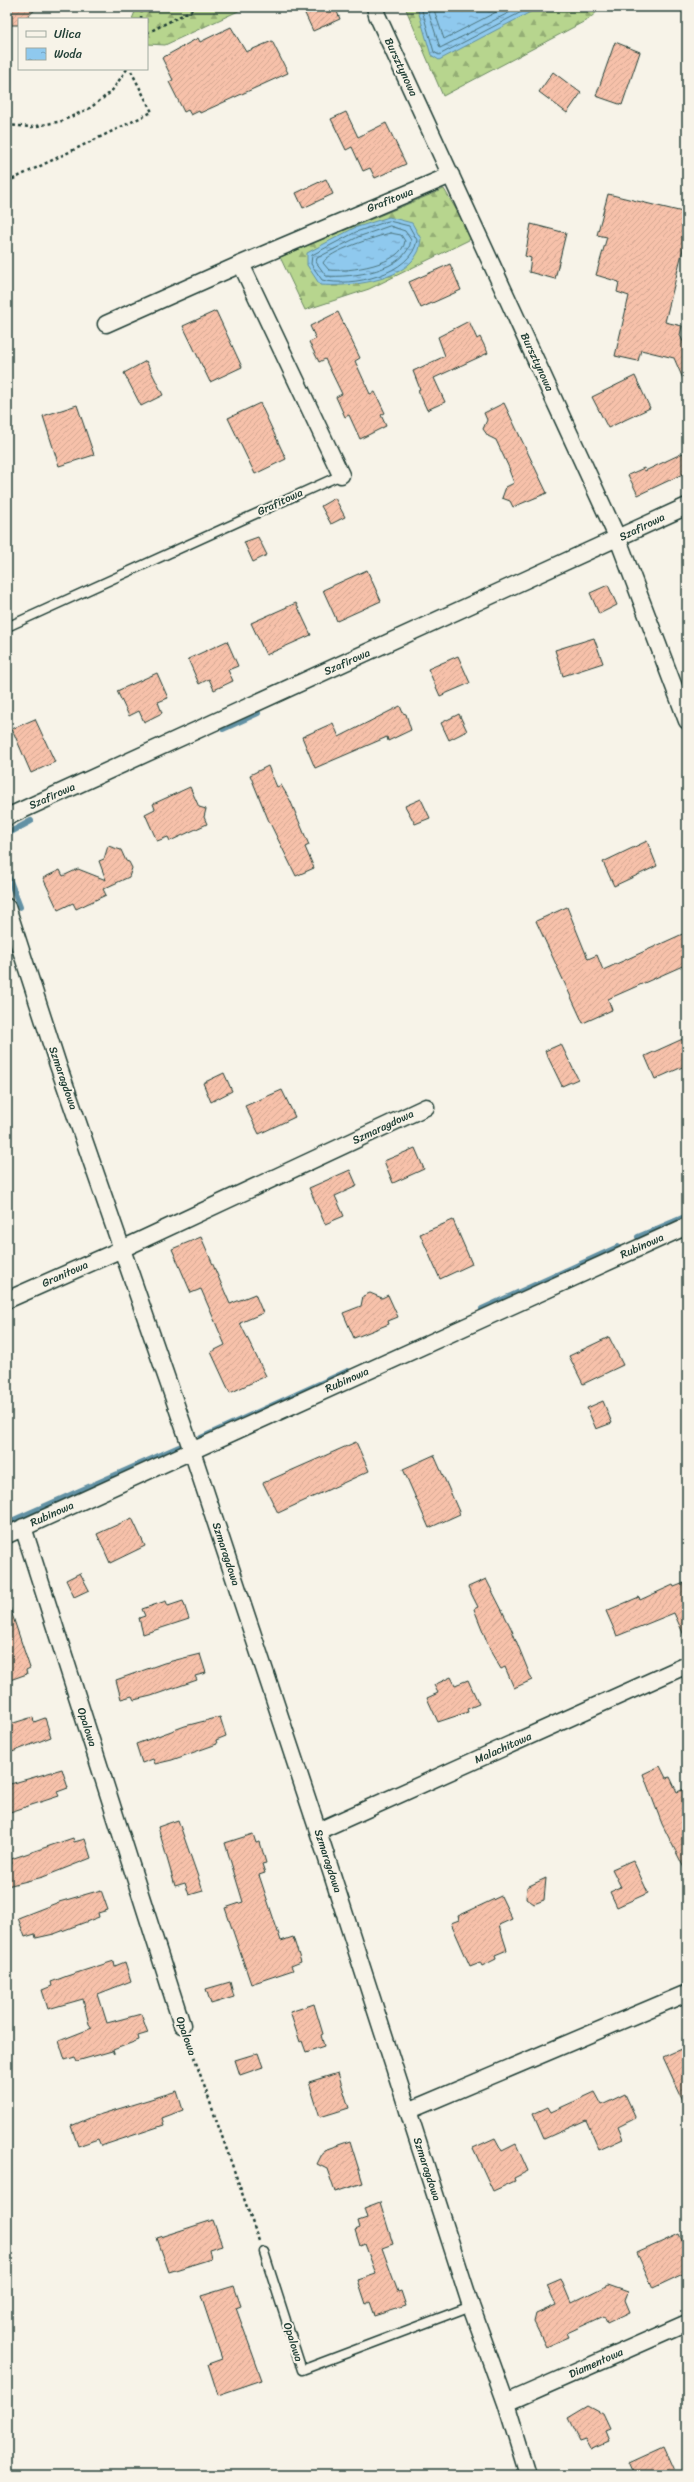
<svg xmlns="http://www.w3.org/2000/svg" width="694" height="2482" viewBox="0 0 694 2482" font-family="Sriracha,sans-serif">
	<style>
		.forest { fill: url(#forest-firs); stroke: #6b8961 }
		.water { fill: url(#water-ripples); stroke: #6291a4 }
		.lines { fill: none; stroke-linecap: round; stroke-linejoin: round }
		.shore { stroke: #4c757e; stroke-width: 1 }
		.stream { stroke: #6291a4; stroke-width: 6 }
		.building { fill: url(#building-hatch); stroke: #1f3d34 }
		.lane-casing { stroke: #1f3d34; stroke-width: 11 }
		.street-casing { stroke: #1f3d34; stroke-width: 19 }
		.path { stroke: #1f3d34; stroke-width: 2.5; stroke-dasharray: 3 3; stroke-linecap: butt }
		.lane { stroke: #f7f3e8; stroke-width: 8 }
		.street { stroke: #f7f3e8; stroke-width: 16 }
		.labels { text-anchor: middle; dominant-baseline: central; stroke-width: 4; stroke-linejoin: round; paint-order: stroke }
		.street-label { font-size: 11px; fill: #1f3d34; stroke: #f7f3e8 }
	</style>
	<defs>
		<pattern id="forest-firs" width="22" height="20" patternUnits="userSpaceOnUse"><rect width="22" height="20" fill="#b7d58e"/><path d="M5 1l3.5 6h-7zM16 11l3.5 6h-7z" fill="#94ae75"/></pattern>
		<pattern id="water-ripples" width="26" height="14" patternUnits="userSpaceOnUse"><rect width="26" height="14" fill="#8fc9ee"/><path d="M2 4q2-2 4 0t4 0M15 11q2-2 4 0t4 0" fill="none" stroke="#74a4c2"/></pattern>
		<pattern id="building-hatch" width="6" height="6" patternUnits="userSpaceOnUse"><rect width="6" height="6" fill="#f7c1aa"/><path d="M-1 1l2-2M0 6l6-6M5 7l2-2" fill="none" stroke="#d3a793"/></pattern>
	</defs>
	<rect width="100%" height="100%" fill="#f7f3e8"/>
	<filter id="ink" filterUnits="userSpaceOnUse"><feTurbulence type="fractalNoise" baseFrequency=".025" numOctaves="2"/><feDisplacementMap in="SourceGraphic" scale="8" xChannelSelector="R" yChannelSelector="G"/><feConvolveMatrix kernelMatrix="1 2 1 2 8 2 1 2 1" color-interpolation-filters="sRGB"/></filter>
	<g filter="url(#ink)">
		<path class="forest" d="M 137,7 L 247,7 L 165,45 L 147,44 L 147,19 L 132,19 Z
			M 405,7 L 602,7 L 589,19 L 443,96 Z
			M 444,189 L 473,238 L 369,289 L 305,310 L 280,257 Z"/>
		<path class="water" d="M 417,7 L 540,7 L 439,60 L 431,55 Z
			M 389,217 L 412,223 L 421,239 C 420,244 420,250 417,254 C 402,282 348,287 320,285 L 307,265 L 307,253 L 354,228 Z"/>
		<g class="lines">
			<path class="shore" d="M 421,7 L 434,52 L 439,55 L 531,7
				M 427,7 L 440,48 L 520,7
				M 433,7 L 444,39 L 506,7
				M 389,221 L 409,226 L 417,240 C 412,274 351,288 322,280 L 311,264 L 312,255 L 356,232 Z
				M 390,226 L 405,231 L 411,240 C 407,271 351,278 326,276 L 316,262 L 317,258 L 358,237 Z
				M 390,233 L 401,235 L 405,241 C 402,265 348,272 329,270 L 323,263 C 328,251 376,237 390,233 Z"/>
			<path class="stream" d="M 223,729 L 258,713
				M 7,834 L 31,821
				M 7,873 L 20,907
				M 638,1237 L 687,1216
				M 482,1309 L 618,1247
				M 201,1438 L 348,1371
				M 7,1523 L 179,1447"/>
		</g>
		<path class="building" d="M 7,7 L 38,7 L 25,19 L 19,19 L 19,25 L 7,25 Z
			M 302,7 L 335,7 L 340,19 L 313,31 Z
			M 231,27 L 246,52 L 272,41 L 288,73 L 200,113 L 199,111 L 191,115 L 188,110 L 184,112 L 169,82 L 173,80 L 162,58 L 198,38 L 200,42 Z
			M 615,42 L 640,52 L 622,105 L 596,96 Z
			M 553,72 L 581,93 L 567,113 L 539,92 Z
			M 346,112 L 358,137 L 386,123 L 406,164 L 375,178 L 370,168 L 363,171 L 352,147 L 346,150 L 331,119 Z
			M 326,179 L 333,194 L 303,208 L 296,193 Z
			M 608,194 L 687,213 L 687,233 L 665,322 L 682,326 L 680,335 L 687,350 L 687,388 L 674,358 L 641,350 L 638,361 L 615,356 L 629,296 L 617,292 L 619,282 L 596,275 L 607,237 L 597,235 Z
			M 531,224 L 566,233 L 555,279 L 529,272 L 531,258 L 525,256 Z
			M 450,264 L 461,290 L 421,308 L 409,282 Z
			M 216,311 L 242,367 L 210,382 L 183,326 Z
			M 338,312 L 360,358 L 355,361 L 370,394 L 375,392 L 385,413 L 381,415 L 386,426 L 360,439 L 349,415 L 345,417 L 336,397 L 342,394 L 325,359 L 319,362 L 309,342 L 316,339 L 310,326 Z
			M 469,321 L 477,339 L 480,337 L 488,353 L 434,378 L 445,402 L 427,410 L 418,390 L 420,389 L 413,371 L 445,356 L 438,337 Z
			M 146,361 L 163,395 L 141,406 L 124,373 Z
			M 635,376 L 650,408 L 608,428 L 592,397 Z
			M 260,403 L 286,459 L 255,474 L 228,418 Z
			M 504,403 L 547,493 L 513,507 L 510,501 L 502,498 L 506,487 L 514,483 L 509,470 L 510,470 L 496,440 L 488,436 L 483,429 L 487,420 L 484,413 Z
			M 77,405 L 94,455 L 59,466 L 43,416 Z
			M 683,453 L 687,462 L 687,472 L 638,495 L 628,475 L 644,468 L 645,471 Z
			M 335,498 L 345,517 L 331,524 L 321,506 Z
			M 258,537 L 267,555 L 253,562 L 244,542 Z
			M 367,570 L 381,601 L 337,621 L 323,590 Z
			M 608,585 L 617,605 L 599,614 L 590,593 Z
			M 296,603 L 311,635 L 266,655 L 251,623 Z
			M 594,638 L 603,663 L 563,676 L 555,650 Z
			M 227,641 L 238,666 L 228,670 L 233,681 L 214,690 L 209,679 L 199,684 L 188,659 Z
			M 458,656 L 470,683 L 440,696 L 428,669 Z
			M 157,673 L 168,698 L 158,702 L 162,713 L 144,722 L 139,711 L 129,716 L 117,691 Z
			M 400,706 L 403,713 L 406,714 L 411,730 L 388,741 L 387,737 L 315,768 L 302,737 L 333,723 L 339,737 Z
			M 459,714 L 467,731 L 449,740 L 441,723 Z
			M 35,719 L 55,762 L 31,773 L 12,729 Z
			M 268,766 L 277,787 L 281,785 L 290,800 L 309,845 L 305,847 L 314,868 L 296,876 L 268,819 L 250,775 Z
			M 190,787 L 199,807 L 206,809 L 204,817 L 207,824 L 170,841 L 168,837 L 157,841 L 145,814 L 155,809 L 153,804 Z
			M 421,799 L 430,818 L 415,824 L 405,806 Z
			M 647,841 L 657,866 L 614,886 L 603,862 Z
			M 108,846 L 121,850 L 126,861 L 129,862 L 132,868 L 129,877 L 103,889 L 106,895 L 76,909 L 73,903 L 58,910 L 43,878 L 60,870 L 63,876 L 78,869 L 106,880 L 99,861 L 104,859 Z
			M 567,907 L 588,959 L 597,955 L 603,970 L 687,932 L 687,964 L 608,999 L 612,1010 L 583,1023 L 536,921 Z
			M 687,1037 L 687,1065 L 655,1079 L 645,1056 Z
			M 561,1044 L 578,1079 L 562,1086 L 545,1051 Z
			M 224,1073 L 232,1091 L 211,1102 L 203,1083 Z
			M 282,1090 L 295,1117 L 259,1134 L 245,1106 Z
			M 415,1148 L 424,1169 L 393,1183 L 384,1161 Z
			M 350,1170 L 357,1186 L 335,1196 L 344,1216 L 325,1224 L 309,1188 Z
			M 453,1220 L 472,1264 L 440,1279 L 420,1234 Z
			M 201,1237 L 230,1304 L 255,1294 L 263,1313 L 240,1323 L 266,1376 L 230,1393 L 211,1352 L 225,1345 L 201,1289 L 191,1293 L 172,1249 Z
			M 370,1293 L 382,1298 L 388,1295 L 398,1317 L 388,1321 L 389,1324 L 354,1338 L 343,1313 L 361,1306 L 363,1296 Z
			M 609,1337 L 623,1365 L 583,1384 L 569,1356 Z
			M 603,1401 L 612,1423 L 596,1429 L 587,1408 Z
			M 356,1442 L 369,1471 L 278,1513 L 263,1483 Z
			M 434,1455 L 460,1514 L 429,1528 L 403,1469 Z
			M 132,1518 L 145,1546 L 110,1563 L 97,1534 Z
			M 80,1573 L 89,1590 L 74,1597 L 66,1580 Z
			M 486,1579 L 511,1628 L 532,1680 L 514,1688 L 505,1667 L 501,1669 L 492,1654 L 474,1609 L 478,1607 L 468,1587 Z
			M 687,1582 L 687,1642 L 674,1613 L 617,1636 L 606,1611 L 639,1597 L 640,1600 L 673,1585 L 674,1587 Z
			M 166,1601 L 168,1606 L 183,1601 L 189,1619 L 143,1634 L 139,1618 L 145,1616 L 142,1609 Z
			M 10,1608 L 30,1668 L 26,1670 L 27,1674 L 7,1681 L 7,1609 Z
			M 200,1654 L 206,1673 L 195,1676 L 197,1680 L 151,1696 L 134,1700 L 132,1696 L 121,1699 L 116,1680 L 164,1663 Z
			M 451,1677 L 455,1685 L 468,1680 L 479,1704 L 467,1709 L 468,1712 L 438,1722 L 427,1698 L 438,1693 L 434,1685 Z
			M 33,1717 L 34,1722 L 45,1718 L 51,1737 L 7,1754 L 7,1725 Z
			M 220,1717 L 226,1736 L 216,1740 L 217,1744 L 172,1760 L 155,1764 L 153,1759 L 142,1763 L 136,1744 L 185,1726 Z
			M 660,1766 L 666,1778 L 670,1777 L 677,1792 L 687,1788 L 687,1874 L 662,1824 L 643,1774 Z
			M 62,1769 L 68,1788 L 57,1792 L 59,1796 L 7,1813 L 7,1785 Z
			M 178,1820 L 203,1891 L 189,1895 L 185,1883 L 175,1886 L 158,1827 Z
			M 253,1834 L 256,1843 L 260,1842 L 266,1863 L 262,1864 L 265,1873 L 259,1875 L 281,1941 L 293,1937 L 301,1962 L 291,1966 L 293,1970 L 251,1984 L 225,1908 L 243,1902 L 225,1843 Z
			M 73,1838 L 74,1842 L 85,1839 L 91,1858 L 43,1877 L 7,1886 L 7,1865 L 12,1863 L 11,1859 Z
			M 633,1860 L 648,1893 L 617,1907 L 610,1892 L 621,1887 L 612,1869 Z
			M 546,1878 L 544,1900 L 534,1904 L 526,1898 L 527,1887 Z
			M 101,1890 L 108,1910 L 98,1913 L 99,1917 L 54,1934 L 36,1938 L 35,1934 L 25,1937 L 18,1918 L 59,1902 Z
			M 501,1896 L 512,1919 L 499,1925 L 507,1950 L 495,1955 L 496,1959 L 482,1966 L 480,1962 L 470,1966 L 451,1923 L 459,1920 L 458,1916 Z
			M 114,1961 L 115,1966 L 125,1962 L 131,1981 L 98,1994 L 107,2023 L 141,2014 L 148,2033 L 138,2036 L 139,2040 L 113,2050 L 114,2054 L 112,2051 L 77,2061 L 75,2057 L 65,2060 L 59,2041 L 92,2028 L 89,2024 L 83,1999 L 48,2009 L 42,1990 L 52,1986 L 51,1982 L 67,1976 Z
			M 230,1982 L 234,1997 L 211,2004 L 206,1989 Z
			M 314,2004 L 323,2034 L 321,2035 L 324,2046 L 306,2052 L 302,2041 L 300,2042 L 290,2012 Z
			M 681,2049 L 687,2062 L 687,2109 L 663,2057 Z
			M 258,2053 L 263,2067 L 240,2075 L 235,2060 Z
			M 338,2073 L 349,2108 L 320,2117 L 309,2082 Z
			M 177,2091 L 183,2110 L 162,2118 L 164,2125 L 101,2146 L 98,2139 L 78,2146 L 71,2126 L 92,2117 Z
			M 595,2092 L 602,2105 L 625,2094 L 636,2118 L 618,2127 L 623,2139 L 599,2150 L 586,2120 L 544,2139 L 533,2114 L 548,2107 L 551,2112 Z
			M 495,2138 L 502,2151 L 516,2144 L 528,2171 L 514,2178 L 515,2181 L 493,2191 L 473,2148 Z
			M 350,2141 L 363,2183 L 335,2192 L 327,2169 L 317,2164 L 324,2150 Z
			M 380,2202 L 393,2244 L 382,2248 L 398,2292 L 401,2291 L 406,2306 L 375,2316 L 370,2302 L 366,2304 L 358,2280 L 376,2274 L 365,2244 L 360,2246 L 355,2230 L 360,2228 L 358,2221 L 367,2218 L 364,2208 Z
			M 213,2220 L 222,2245 L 209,2249 L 211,2259 L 169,2272 L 157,2238 Z
			M 679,2234 L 687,2251 L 687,2272 L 653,2288 L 637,2253 Z
			M 561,2279 L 571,2303 L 608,2285 L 628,2292 L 625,2300 L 630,2312 L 607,2323 L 604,2316 L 567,2333 L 569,2337 L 546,2347 L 534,2322 L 536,2314 L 556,2305 L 547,2285 Z
			M 234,2286 L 241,2306 L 236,2308 L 262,2380 L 218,2395 L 208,2364 L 222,2359 L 201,2296 Z
			M 588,2406 L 603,2414 L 610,2429 L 605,2431 L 609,2441 L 591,2449 L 586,2440 L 580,2442 L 568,2418 Z
			M 664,2446 L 677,2475 L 635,2475 L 629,2462 Z"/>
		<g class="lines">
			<g class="lane-casing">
				<path id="lane" d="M 7,627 L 341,475
					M 264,2252 L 302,2370 L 471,2306"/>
			</g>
			<g class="street-casing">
				<path id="street" d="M 375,7 L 377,15 L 618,539 L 687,721
					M 106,324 L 241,264
					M 341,475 L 241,264 L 451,175
					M 7,817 L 687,506
					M 7,907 L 58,1065 L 192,1451 L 318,1831 L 471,2306 L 506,2403 L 528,2475
					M 7,1300 L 122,1249 L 426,1107
					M 23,1527 L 182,2025
					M 7,1535 L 687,1226
					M 318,1831 L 687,1665
					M 408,2111 L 687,1993
					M 506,2403 L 687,2323"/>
			</g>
			<path class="path" d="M 141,19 L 142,7
				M 147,33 L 198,7
				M 7,125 L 32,127 L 62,121 L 90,108 L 111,92 L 127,69
				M 7,182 L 152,112 L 130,69
				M 188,2040 L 259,2241"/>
			<use href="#lane" class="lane"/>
			<use href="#street" class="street"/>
		</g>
	</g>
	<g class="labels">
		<g class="street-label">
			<text transform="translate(401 67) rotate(65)">Bursztynowa</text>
			<text transform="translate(390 200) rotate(-22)">Grafitowa</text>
			<text transform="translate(537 362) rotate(65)">Bursztynowa</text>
			<text transform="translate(280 502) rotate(-25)">Grafitowa</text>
			<text transform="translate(642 527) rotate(-26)">Szafirowa</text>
			<text transform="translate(347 662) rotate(-24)">Szafirowa</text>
			<text transform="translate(52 796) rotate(-24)">Szafirowa</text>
			<text transform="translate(63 1078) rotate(71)">Szmaragdowa</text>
			<text transform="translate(383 1127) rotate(-25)">Szmaragdowa</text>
			<text transform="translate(642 1246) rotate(-24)">Rubinowa</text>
			<text transform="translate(65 1274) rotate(-24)">Granitowa</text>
			<text transform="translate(347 1380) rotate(-24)">Rubinowa</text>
			<text transform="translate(52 1514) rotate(-24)">Rubinowa</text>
			<text transform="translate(226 1554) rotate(72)">Szmaragdowa</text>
			<text transform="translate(87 1727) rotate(72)">Opalowa</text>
			<text transform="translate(503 1748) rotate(-24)">Malachitowa</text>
			<text transform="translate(328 1861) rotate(72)">Szmaragdowa</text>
			<text transform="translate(186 2036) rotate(71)">Opalowa</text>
			<text transform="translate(427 2169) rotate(72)">Szmaragdowa</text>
			<text transform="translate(293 2342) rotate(72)">Opalowa</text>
			<text transform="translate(596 2363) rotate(-24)">Diamentowa</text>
		</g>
	</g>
	<rect width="694" height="2482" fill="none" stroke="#f7f3e8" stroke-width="24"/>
	<rect x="12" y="12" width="670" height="2458" fill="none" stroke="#1f3d34" stroke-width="1.5" filter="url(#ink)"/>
	<rect x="18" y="18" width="130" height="52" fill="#f7f3e8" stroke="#a1aaa0"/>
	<rect x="26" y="31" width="20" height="6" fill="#f7f3e8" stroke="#a1aaa0"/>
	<text x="54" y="38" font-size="12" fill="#1f3d34">Ulica</text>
	<rect x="26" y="48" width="20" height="12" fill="url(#water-ripples)" stroke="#a1aaa0"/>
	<text x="54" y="58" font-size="12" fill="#1f3d34">Woda</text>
</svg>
